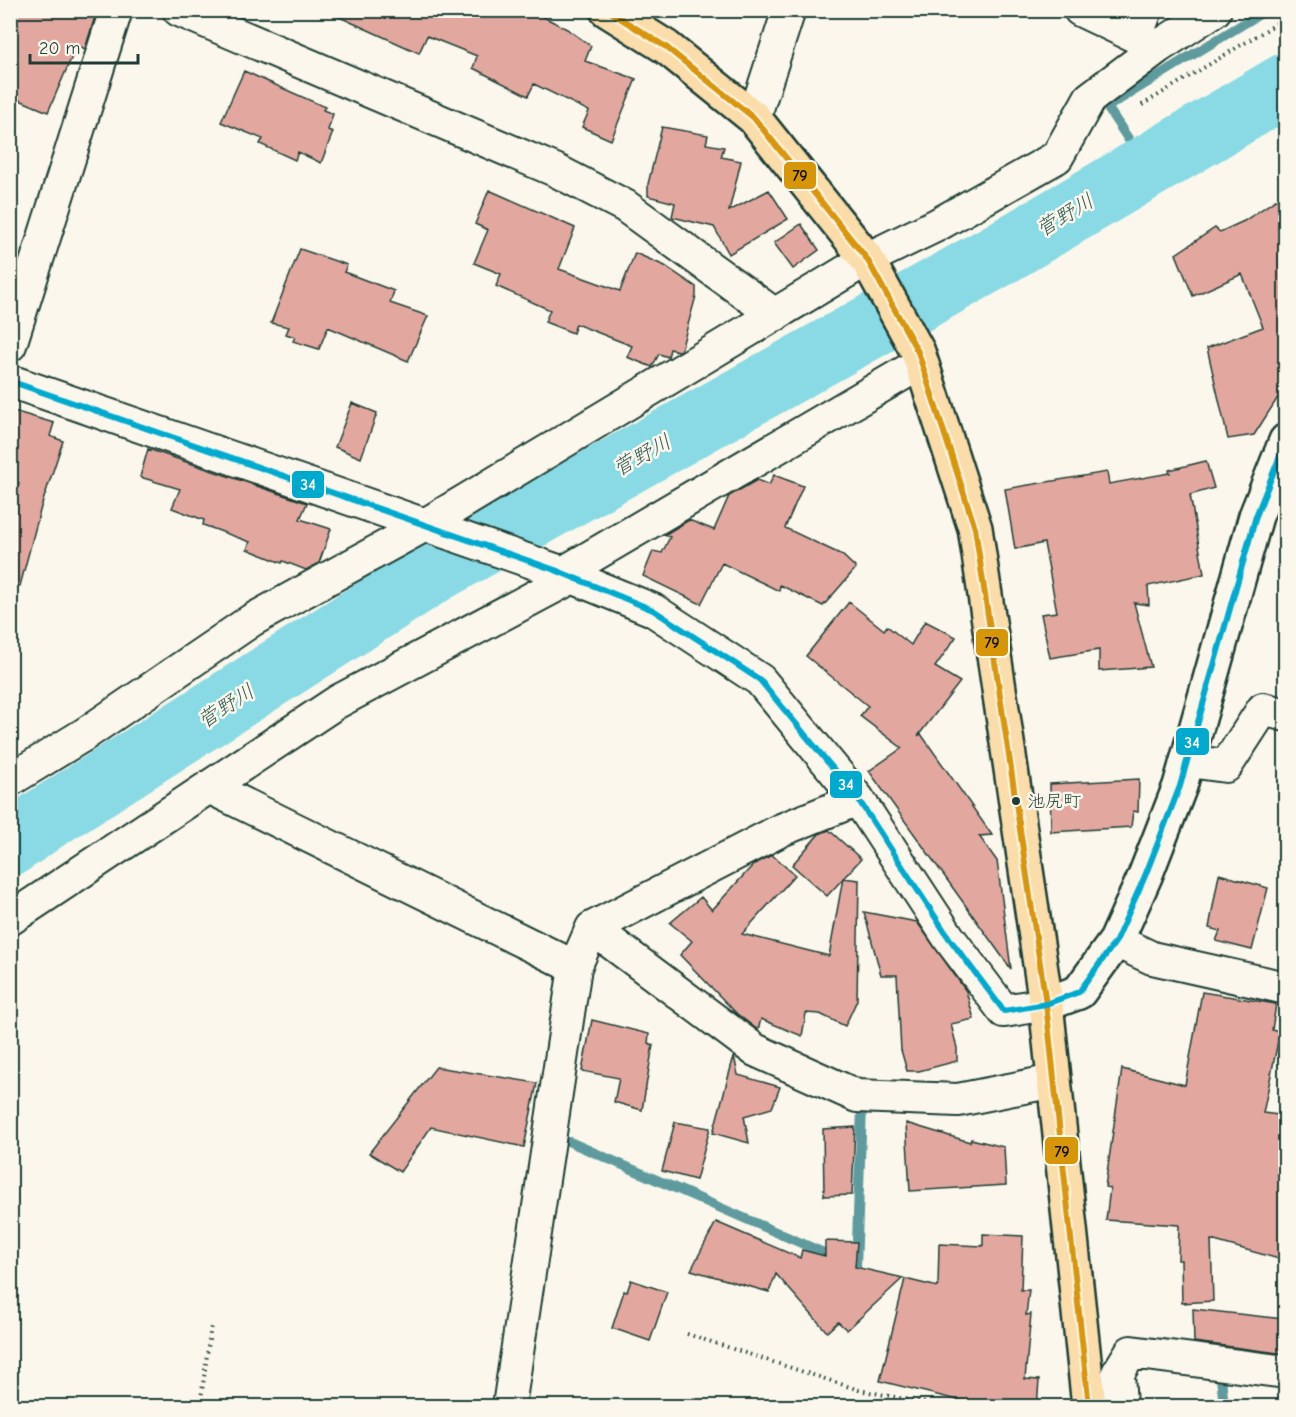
<svg xmlns="http://www.w3.org/2000/svg" width="1296" height="1417" viewBox="0 0 1296 1417" font-family="'Comic Neue','Klee One',sans-serif">
	<style>
		.lines { fill: none; stroke-linecap: round; stroke-linejoin: round }
		.stream { stroke: #5f9b9e; stroke-width: 10 }
		.river { stroke: #8adae5; stroke-width: 64 }
		.building { fill: #e2a8a0; stroke: #1f3d34; stroke-width: 1.5 }
		.street-casing { stroke: #1f3d34; stroke-width: 36 }
		.secondary-casing { stroke: #1f3d34; stroke-width: 38 }
		.highway-casing { stroke: #1f3d34; stroke-width: 38 }
		.path { stroke: #1f3d34; stroke-width: 4; stroke-dasharray: 1.5 4.5; stroke-linecap: butt }
		.street { stroke: #fbf7ec; stroke-width: 32 }
		.secondary { stroke: #fbf7ec; stroke-width: 33 }
		.highway { stroke: #faddab; stroke-width: 33 }
		.bus-1-casing { stroke: #fbf7ec; stroke-width: 10 }
		.bus-2-casing { stroke: #fbf7ec; stroke-width: 10 }
		.bus-1 { stroke: #d79608; stroke-width: 6 }
		.bus-2 { stroke: #00a9ce; stroke-width: 6 }
		.bus-dot { fill: #1f3d34; stroke: #fbf7ec; stroke-width: 2 }
		.labels { text-anchor: middle; dominant-baseline: central; stroke-width: 5; stroke-linejoin: round; paint-order: stroke }
		.bus-label { font-size: 18px; fill: #1f3d34; stroke: #fbf7ec; text-anchor: start }
		.water-label { font-size: 21px; font-style: italic; fill: #345c57; stroke: #fbf7ec }
		.line-badge { stroke: #fbf7ec; stroke-width: 2 }
		.badge-label { font-size: 16px; text-anchor: middle; font-weight: bold; fill: #fff }
		.pale-badge-label { font-size: 16px; text-anchor: middle; font-weight: bold; fill: #111 }
	</style>
	<rect width="100%" height="100%" fill="#fbf7ec"/>
	<filter id="ink" filterUnits="userSpaceOnUse"><feTurbulence type="fractalNoise" baseFrequency=".0167" numOctaves="2"/><feDisplacementMap in="SourceGraphic" scale="12" xChannelSelector="R" yChannelSelector="G"/><feConvolveMatrix kernelMatrix="1 2 1 2 8 2 1 2 1" color-interpolation-filters="sRGB"/></filter>
	<g filter="url(#ink)">
		<g class="lines">
			<path class="stream" d="M 1147,167 L 1107,107 L 1266,10
				M 570,1142 L 856,1267 L 862,1108
				M 1221,1378 L 1224,1406"/>
			<path class="river" d="M 10,844 L 44,820 L 436,570 L 993,258 L 1286,85"/>
		</g>
		<path class="building" d="M 10,10 L 97,10 L 85,49 L 77,45 L 48,112 L 10,96 Z
			M 324,10 L 530,10 L 567,29 L 591,46 L 585,61 L 636,79 L 611,140 L 582,127 L 589,111 L 534,84 L 528,96 L 473,68 L 477,56 L 427,36 L 419,53 Z
			M 244,71 L 325,107 L 323,110 L 333,114 L 328,130 L 333,132 L 321,163 L 298,152 L 295,160 L 260,144 L 263,139 L 221,122 Z
			M 662,127 L 708,135 L 706,144 L 724,147 L 721,157 L 741,161 L 729,211 L 769,190 L 788,219 L 729,254 L 714,227 L 672,217 L 675,203 L 648,196 L 648,184 Z
			M 489,190 L 575,228 L 559,269 L 620,291 L 635,253 L 665,266 L 696,287 L 696,296 L 681,350 L 678,351 L 670,349 L 668,357 L 659,354 L 652,367 L 627,357 L 632,346 L 576,324 L 573,333 L 545,322 L 550,310 L 496,286 L 501,274 L 474,263 L 488,230 L 475,224 Z
			M 1286,193 L 1286,385 L 1254,435 L 1228,439 L 1207,348 L 1263,327 L 1242,274 L 1193,296 L 1176,254 L 1215,228 L 1220,232 L 1244,221 Z
			M 801,224 L 819,250 L 793,269 L 774,243 Z
			M 300,249 L 347,265 L 344,272 L 394,291 L 390,303 L 428,316 L 408,361 L 328,327 L 319,349 L 293,341 L 295,337 L 286,334 L 289,327 L 271,323 Z
			M 352,403 L 377,413 L 361,458 L 335,447 Z
			M 10,410 L 54,423 L 50,436 L 63,441 L 41,507 L 20,586 L 10,584 L 10,515 L 19,483 L 10,480 Z
			M 148,449 L 307,503 L 300,519 L 331,529 L 319,563 L 306,570 L 283,561 L 282,563 L 247,549 L 250,542 L 203,525 L 204,520 L 172,508 L 180,489 L 140,477 Z
			M 1206,461 L 1214,488 L 1190,495 L 1204,574 L 1148,586 L 1149,605 L 1134,603 L 1151,667 L 1099,671 L 1099,650 L 1050,658 L 1041,614 L 1057,612 L 1044,543 L 1015,549 L 1005,489 L 1107,472 L 1109,484 L 1170,473 L 1169,470 Z
			M 774,475 L 803,486 L 785,528 L 842,555 L 856,568 L 823,606 L 780,585 L 779,591 L 722,563 L 701,604 L 643,576 L 653,551 L 662,553 L 670,537 L 664,535 L 689,520 L 714,530 L 729,496 L 757,480 L 769,485 Z
			M 849,602 L 884,630 L 887,626 L 911,645 L 925,621 L 956,637 L 935,667 L 960,682 L 918,736 L 921,734 L 992,835 L 979,836 L 997,861 L 1011,969 L 869,771 L 902,748 L 860,716 L 868,706 L 806,656 Z
			M 1139,779 L 1138,812 L 1133,811 L 1131,827 L 1051,832 L 1050,784 Z
			M 829,830 L 861,859 L 827,896 L 792,865 L 819,834 Z
			M 772,855 L 795,875 L 742,934 L 829,956 L 843,878 L 859,880 L 857,1000 L 845,1026 L 820,1014 L 806,1013 L 802,1036 L 761,1019 L 758,1030 L 737,1014 L 680,955 L 692,941 L 670,923 L 701,897 L 712,910 L 753,865 Z
			M 1219,874 L 1268,888 L 1252,950 L 1216,941 L 1220,931 L 1209,928 Z
			M 864,912 L 917,922 L 966,991 L 974,1019 L 951,1024 L 957,1048 L 957,1061 L 919,1071 L 907,1071 L 901,1050 L 897,975 L 881,975 Z
			M 1202,992 L 1276,1004 L 1272,1030 L 1280,1032 L 1263,1113 L 1286,1116 L 1286,1261 L 1211,1240 L 1213,1301 L 1182,1303 L 1181,1260 L 1178,1260 L 1179,1225 L 1106,1220 L 1110,1188 L 1105,1187 L 1122,1069 L 1185,1085 Z
			M 592,1020 L 649,1034 L 648,1043 L 653,1045 L 642,1110 L 614,1102 L 619,1078 L 582,1071 Z
			M 734,1056 L 738,1075 L 780,1087 L 772,1108 L 744,1116 L 749,1143 L 713,1133 Z
			M 436,1067 L 537,1083 L 524,1147 L 431,1127 L 400,1172 L 369,1153 Z
			M 675,1122 L 710,1128 L 696,1180 L 662,1171 Z
			M 906,1123 L 970,1142 L 971,1139 L 1004,1147 L 1006,1185 L 910,1191 Z
			M 855,1127 L 852,1195 L 824,1196 L 823,1129 Z
			M 716,1222 L 800,1258 L 802,1250 L 825,1256 L 825,1241 L 857,1242 L 855,1267 L 903,1278 L 847,1330 L 838,1322 L 827,1332 L 776,1274 L 769,1292 L 691,1270 Z
			M 983,1234 L 1023,1236 L 1021,1290 L 1029,1290 L 1026,1315 L 1031,1314 L 1025,1379 L 1039,1380 L 1037,1407 L 986,1407 L 880,1381 L 905,1279 L 938,1287 L 939,1244 L 983,1246 Z
			M 631,1280 L 667,1292 L 650,1341 L 612,1328 L 624,1291 L 627,1292 Z
			M 1193,1309 L 1284,1319 L 1286,1354 L 1194,1342 Z"/>
		<g class="lines">
			<g class="street-casing">
				<path id="street" d="M 179,10 L 555,170 L 625,206 L 775,315
					M 1080,10 L 1158,47 L 1215,10
					M 1136,37 L 1146,10
					M 754,118 L 789,10
					M 10,345 L 116,10
					M 10,381 L 555,570 L 653,610 L 760,680 L 858,799 L 949,938 L 1004,1011 L 1046,1004
					M 563,573 L 921,363
					M 1188,761 L 1226,766 L 1263,709 L 1286,715
					M 10,780 L 85,734 L 252,620 L 425,525 L 867,259 L 937,225 L 1057,157 L 1090,98 L 1158,47
					M 209,787 L 575,967
					M 10,919 L 337,702 L 572,577
					M 592,928 L 755,1050 L 857,1096 L 958,1100 L 1054,1081
					M 1116,941 L 1152,958 L 1286,988
					M 509,1406 L 575,967 L 592,928 L 781,830 L 858,799
					M 1120,1406 L 1118,1373 L 1131,1352 L 1286,1372"/>
			</g>
			<g class="secondary-casing">
				<path id="secondary" d="M 1046,1004 L 1079,992 L 1116,941 L 1145,876 L 1180,786 L 1256,516 L 1286,441"/>
			</g>
			<g class="highway-casing">
				<path id="highway" d="M 607,10 L 666,47 L 754,118 L 867,259 L 918,352 L 975,528 L 1046,1004 L 1089,1406"/>
			</g>
			<path class="path" d="M 1142,105 L 1286,18
				M 687,1334 L 859,1390 L 941,1406
				M 200,1406 L 211,1326"/>
			<use href="#street" class="street"/>
			<use href="#secondary" class="secondary"/>
			<use href="#highway" class="highway"/>
			<g class="bus-1-casing">
				<path id="bus-1" d="M 607,10 L 666,47 L 754,118 L 867,259 L 918,352 L 975,528 L 1046,1004 L 1089,1406"/>
			</g>
			<g class="bus-2-casing">
				<path id="bus-2" d="M 10,381 L 555,570 L 653,610 L 760,680 L 858,799 L 949,938 L 1004,1011 L 1046,1004 L 1079,992 L 1116,941 L 1145,876 L 1180,786 L 1256,516 L 1286,441"/>
			</g>
			<use href="#bus-1" class="bus-1"/>
			<use href="#bus-2" class="bus-2"/>
		</g>
	</g>
	<circle class="bus-dot" cx="1016" cy="801" r="5"/>
	<g class="labels">
		<g class="bus-label">
			<text x="1027" y="801">池尻町</text>
		</g>
		<g class="water-label">
			<text transform="translate(1065 215) rotate(-31)">菅野川</text>
			<text transform="translate(642 455) rotate(-29)">菅野川</text>
			<text transform="translate(226 706) rotate(-33)">菅野川</text>
		</g>
	</g>
	<g class="line-badge">
		<rect x="783" y="161" width="34" height="29" rx="6" fill="#d79608"/>
		<rect x="291" y="470" width="34" height="29" rx="6" fill="#00a9ce"/>
		<rect x="975" y="628" width="34" height="29" rx="6" fill="#d79608"/>
		<rect x="1175" y="727" width="35" height="29" rx="6" fill="#00a9ce"/>
		<rect x="829" y="770" width="34" height="29" rx="6" fill="#00a9ce"/>
		<rect x="1044" y="1136" width="35" height="29" rx="6" fill="#d79608"/>
	</g>
	<g class="badge-label">
		<text x="308" y="490">34</text>
		<text x="1192" y="748">34</text>
		<text x="846" y="790">34</text>
	</g>
	<g class="pale-badge-label">
		<text x="800" y="181">79</text>
		<text x="992" y="648">79</text>
		<text x="1062" y="1157">79</text>
	</g>
	<rect width="1296" height="1417" fill="none" stroke="#fbf7ec" stroke-width="36"/>
	<rect x="18" y="18" width="1260" height="1381" fill="none" stroke="#1f3d34" stroke-width="2" filter="url(#ink)"/>
	<path d="M30 54v9h108v-9" fill="none" stroke="#1f3d34" stroke-width="3"/>
	<text x="39" y="54" font-size="18" fill="#1f3d34" stroke="#fbf7ec" stroke-width="4.5" paint-order="stroke">20 m</text>
</svg>
